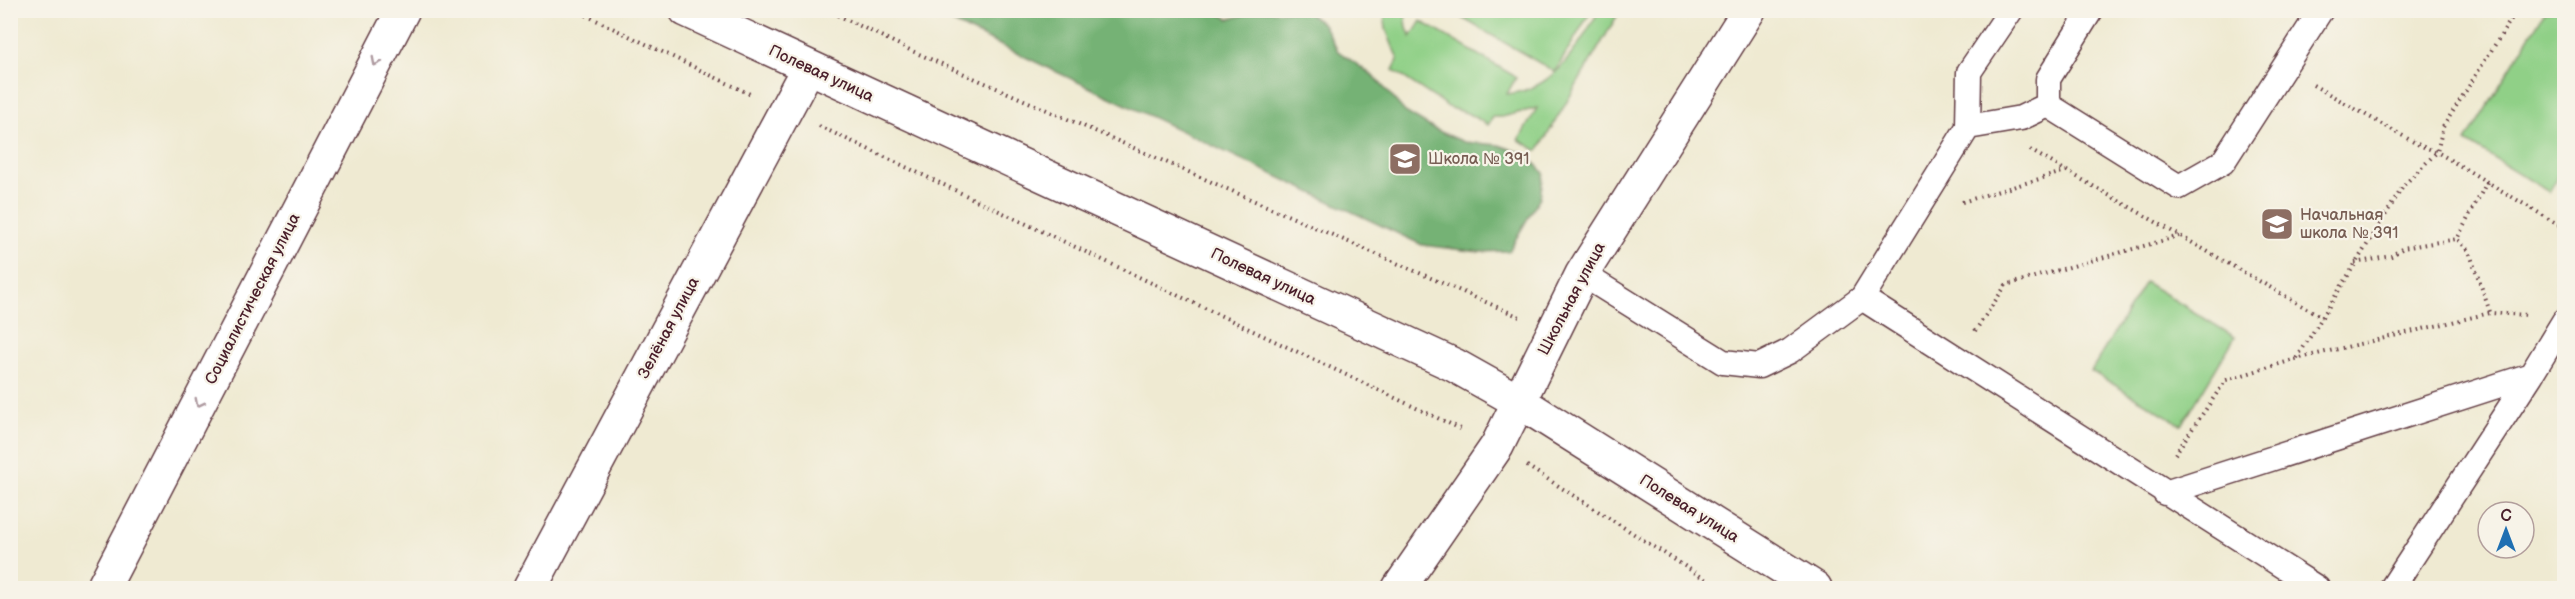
<svg xmlns="http://www.w3.org/2000/svg" width="2575" height="599" viewBox="0 0 2575 599" font-family="'Balsamiq Sans',sans-serif">
	<style>
		.green { fill: #90d087; stroke: #6d7859; stroke-width: 1.5 }
		.forest { fill: #74b274; stroke: #5f6850; stroke-width: 1.5 }
		.lines { fill: none; stroke-linecap: round; stroke-linejoin: round }
		.lane-casing { stroke: #633d44; stroke-width: 27 }
		.street-casing { stroke: #633d44; stroke-width: 36 }
		.path { stroke: #633d44; stroke-width: 4; stroke-dasharray: 1.5 4.5; stroke-linecap: butt }
		.lane { stroke: #fff; stroke-width: 24 }
		.street { stroke: #fff; stroke-width: 33 }
		.oneway { stroke: #ae9aa0 }
		.labels { text-anchor: middle; dominant-baseline: central; stroke-width: 4.5; stroke-linejoin: round; paint-order: stroke }
		.street-label { font-size: 16px; fill: #4a1f2b; stroke: #f7f3e8 }
		.education-label { font-size: 16px; fill: #785e54; stroke: #f7f3e8; text-anchor: start }
	</style>
	<rect width="100%" height="100%" fill="#f7f3e8"/>
	<filter id="ink" filterUnits="userSpaceOnUse"><feTurbulence type="fractalNoise" baseFrequency=".0167" numOctaves="2"/><feDisplacementMap in="SourceGraphic" scale="12" xChannelSelector="R" yChannelSelector="G"/><feConvolveMatrix kernelMatrix="1 2 1 2 8 2 1 2 1" color-interpolation-filters="sRGB"/></filter>
	<filter id="wash" filterUnits="userSpaceOnUse"><feTurbulence type="fractalNoise" baseFrequency=".008" numOctaves="4" result="noise"/><feDisplacementMap in="SourceGraphic" scale="24" xChannelSelector="R" yChannelSelector="G"/><feGaussianBlur stdDeviation="1.35" result="paint"/><feColorMatrix in="noise" values="0 0 0 0 0 0 0 0 0 0 0 0 0 0 0 0 0 1.4 0 .05"/><feComposite in="paint" operator="in"/></filter>
	<g filter="url(#wash)">
		<rect width="100%" height="100%" fill="#efead2"/>
		<path class="green" d="M 1384,11 L 1405,11 L 1407,28 L 1411,37 L 1421,21 L 1516,77 L 1507,94 C 1556,89 1576,49 1599,11 L 1620,11 L 1538,151 L 1519,140 L 1537,108 L 1502,117 L 1493,117 L 1488,125 L 1467,113 L 1450,108 L 1393,70 L 1398,60 L 1386,29 Z
			M 1450,11 L 1591,11 L 1555,72 Z
			M 2545,11 L 2564,11 L 2564,166 L 2549,192 L 2466,141 Z
			M 2145,282 L 2235,337 L 2182,425 L 2091,371 Z"/>
		<path class="forest" d="M 1214,11 L 1229,19 L 1259,11 L 1305,11 L 1323,24 L 1338,51 L 1375,77 L 1405,112 L 1434,129 L 1464,142 L 1499,145 L 1525,154 L 1544,173 L 1540,197 L 1509,251 L 1479,252 L 1422,245 L 928,11 Z"/>
	</g>
	<g filter="url(#ink)">
		<g class="lines">
			<g class="lane-casing">
				<path id="lane" d="M 2091,10 L 2048,79 L 2048,105 L 2179,187 L 2223,162 L 2321,10
					M 1968,127 L 2021,118 L 2048,105
					M 1582,274 L 1723,362 L 1759,366 L 1790,351 L 1862,298 L 1968,127 L 1969,72 L 2011,10
					M 1862,298 L 2317,588
					M 2165,493 L 2531,375 L 2564,321
					M 2392,588 L 2531,375"/>
			</g>
			<g class="street-casing">
				<path id="street" d="M 686,10 L 1454,365 L 1520,402 L 1815,588
					M 103,588 L 403,10
					M 530,588 L 808,68
					M 1399,588 L 1497,446 L 1582,274 L 1749,10"/>
			</g>
			<path class="path" d="M 575,10 L 752,95
				M 827,10 L 912,51 L 1520,317
				M 2313,85 L 2419,145 L 2437,152 L 2564,228
				M 819,126 L 1463,430
				M 2030,150 L 2322,317
				M 2487,182 L 2457,239 L 2469,251 L 2490,312
				M 1962,202 L 2066,171
				M 2355,263 L 2391,256 L 2403,248 L 2457,239
				M 1975,331 L 2006,285 L 2179,236
				M 2297,358 L 2404,185 L 2437,152 L 2443,127 L 2517,10
				M 2175,454 L 2226,380 L 2296,359 L 2490,313 L 2528,315
				M 1527,466 L 1719,588"/>
			<use href="#lane" class="lane"/>
			<use href="#street" class="street"/>
		</g>
		<defs><path id="oneway-chevron" d="M-2-3.5L2.5 0L-2 3.5" fill="none" stroke-width="1.6" stroke-linecap="round" stroke-linejoin="round" transform="scale(1.5)"/></defs>
		<g class="oneway">
			<use href="#oneway-chevron" transform="translate(376 62) rotate(117)"/>
			<use href="#oneway-chevron" transform="translate(199 403) rotate(117)"/>
		</g>
	</g>
	<defs>
		<g id="school-square" transform="scale(1.725)"><rect x="-9" y="-9" width="18" height="18" rx="4" fill="#8d6e63" stroke="#f7f3e8"/><path d="M0-5L7-2L0 1L-7-2ZM-4 1L0 2.5L4 1V4Q0 6-4 4Z" fill="#fff"/></g>
	</defs>
	<g fill-rule="evenodd">
		<use href="#school-square" x="1405" y="159"/>
		<use href="#school-square" x="2277" y="224"/>
	</g>
	<g class="labels">
		<g class="street-label">
			<text transform="translate(821 74) rotate(25)">Полевая улица</text>
			<text transform="translate(1263 277) rotate(25)">Полевая улица</text>
			<text transform="translate(253 299) rotate(-63)">Социалистическая улица</text>
			<text transform="translate(1572 299) rotate(-62)">Школьная улица</text>
			<text transform="translate(669 328) rotate(-62)">Зелёная улица</text>
			<text transform="translate(1689 509) rotate(32)">Полевая улица</text>
		</g>
		<g class="education-label">
			<text x="1428" y="159">Школа № 391</text>
			<text x="2300" y="215">Начальная<tspan x="2300" dy="18">школа № 391</tspan></text>
		</g>
	</g>
	<rect width="2575" height="599" fill="none" stroke="#f7f3e8" stroke-width="36"/>
	<g transform="translate(2506 530)"><circle r="28" fill="#f7f3e8" stroke="#b29e9c" stroke-width="1.5"/>
	<path d="M0-4.5L10 22L0 15L-10 22Z" fill="#1f6fb2"/>
	<text y="-9" font-size="16" font-weight="bold" text-anchor="middle" fill="#4a1f2b">С</text>
	</g>
</svg>
